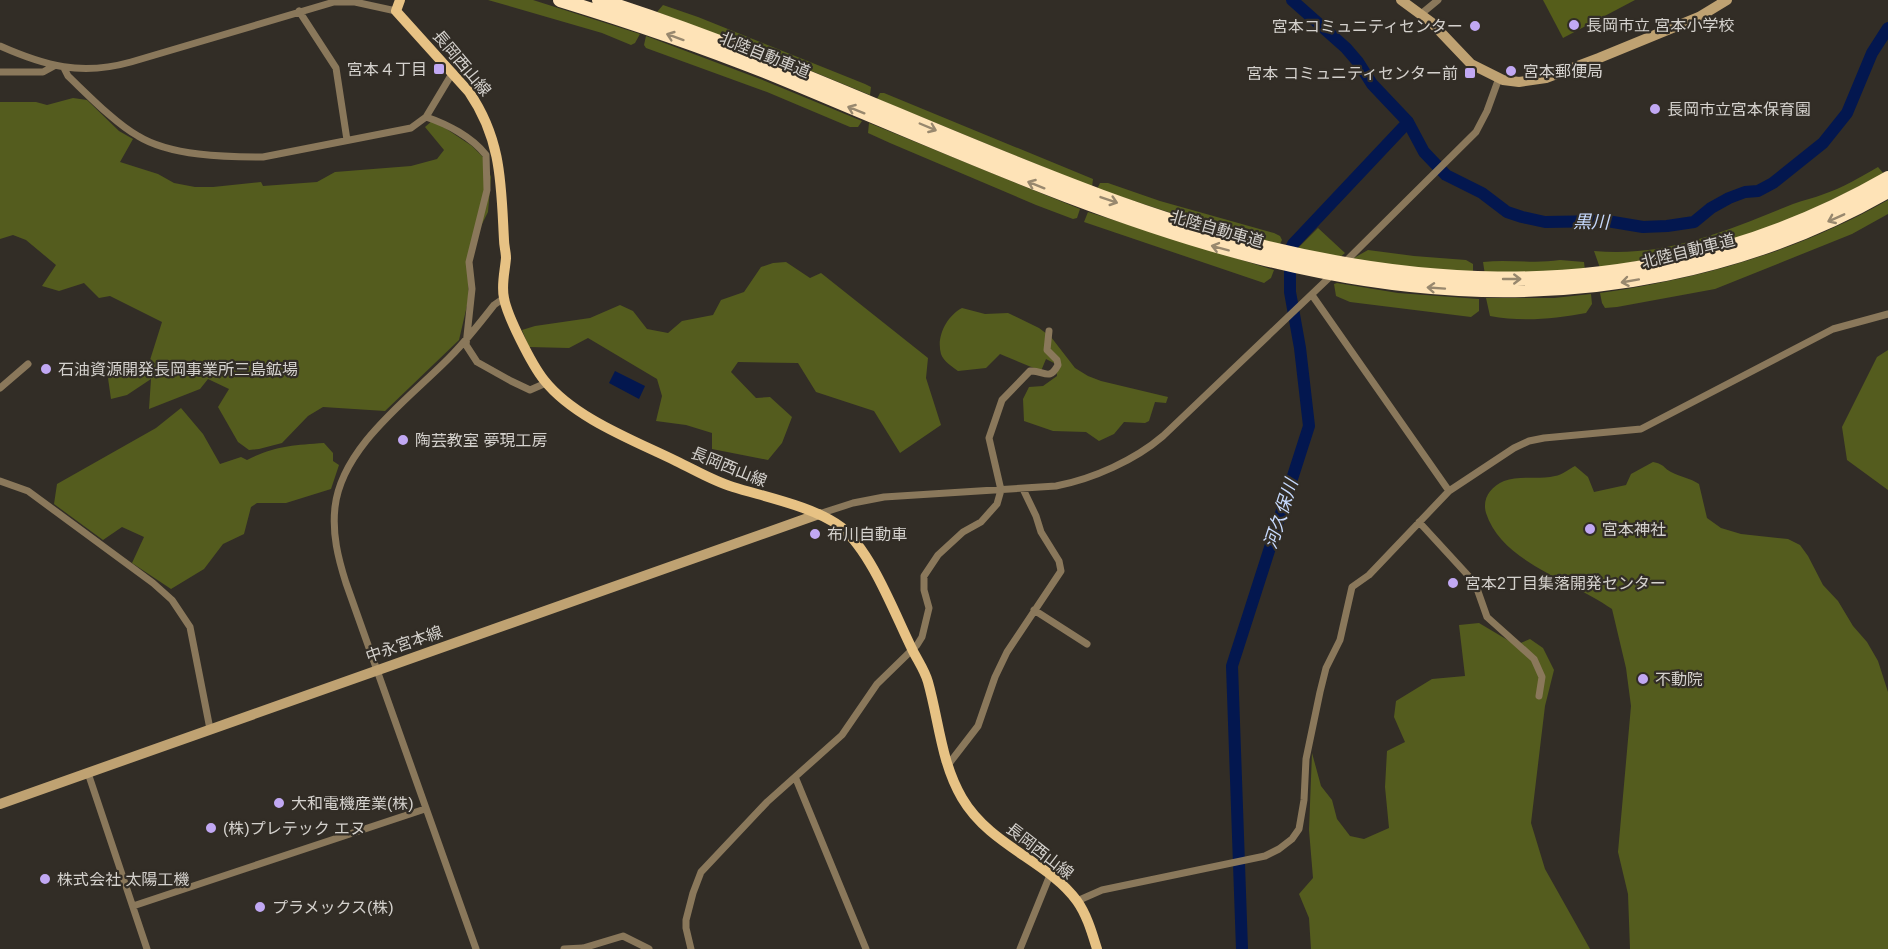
<svg xmlns="http://www.w3.org/2000/svg" width="1888" height="949" viewBox="0 0 1888 949" font-family="Helvetica,'Noto Sans JP',sans-serif">
	<style>
		.green { fill: #555d1a }
		.forest { fill: #545c1e }
		.water { fill: #03174f }
		.lines { fill: none; stroke-linecap: round; stroke-linejoin: round }
		.river { stroke: #03174f; stroke-width: 12 }
		.minor { stroke: #8a785b; stroke-width: 7 }
		.secondary { stroke: #bfa272; stroke-width: 10 }
		.primary { stroke: #e7c284; stroke-width: 10 }
		.motorway { stroke: #fee3b7; stroke-width: 14 }
		.oneway { stroke: #98886e }
		.poi-dot { fill: #c1a8f3; stroke: #322d26; stroke-width: 2 }
		.labels { text-anchor: middle; dominant-baseline: central; stroke-width: 4.5; stroke-linejoin: round; paint-order: stroke }
		.poi-label { font-size: 16px; fill: #d4d1cd; stroke: #322d26; text-anchor: start }
		.street-label { font-size: 16px; fill: #d4d1cd; stroke: #322d26 }
		.water-label { font-size: 18px; font-style: italic; fill: #c6d9fd; stroke: #322d26 }
	</style>
	<rect width="100%" height="100%" fill="#322d26"/>
	<path class="green" d="M 1543,0 L 1635,0 L 1563,38 Z"/>
	<path class="forest" d="M 488,0 L 533,0 L 640,34 L 635,43 L 631,45 L 602,33 Z
		M 663,5 L 698,17 L 865,84 L 871,87 L 870,95 L 775,56 L 657,12 Z
		M 646,36 L 765,81 L 862,121 L 858,127 L 850,127 L 767,92 L 646,48 L 644,45 Z
		M 880,93 L 884,93 L 1093,179 L 1092,187 L 880,100 L 877,99 Z
		M 73,98 L 87,100 L 119,131 L 133,139 L 120,162 L 158,174 L 174,183 L 195,187 L 213,187 L 261,182 L 263,186 L 317,182 L 335,172 L 411,166 L 437,159 L 444,150 L 425,127 L 433,120 L 472,146 L 483,157 L 491,177 L 488,212 L 477,234 L 468,279 L 469,297 L 459,340 L 385,411 L 323,407 L 308,416 L 282,443 L 259,449 L 249,450 L 238,442 L 218,407 L 229,389 L 208,379 L 200,389 L 149,409 L 151,379 L 127,395 L 111,399 L 107,371 L 133,360 L 150,360 L 162,322 L 110,296 L 99,298 L 84,283 L 59,291 L 42,286 L 56,265 L 26,240 L 13,235 L 0,239 L 0,102 L 36,102 L 47,105 Z
		M 869,123 L 1080,209 L 1077,218 L 1073,219 L 1036,205 L 890,143 L 868,133 Z
		M 1878,167 L 1884,174 C 1837,197 1790,222 1740,238 C 1694,252 1647,259 1600,268 L 1594,251 C 1665,258 1729,230 1793,204 C 1804,200 1814,198 1824,194 C 1842,188 1861,177 1878,167 Z
		M 1100,183 L 1108,183 L 1160,201 L 1274,233 L 1280,236 L 1282,240 L 1280,244 L 1233,233 L 1097,189 Z
		M 1888,200 L 1888,214 L 1852,234 L 1715,289 L 1617,307 L 1605,308 L 1602,303 L 1600,293 C 1703,278 1796,252 1888,200 Z
		M 1088,212 L 1274,270 L 1271,278 L 1264,283 L 1084,222 Z
		M 1318,228 L 1345,253 L 1339,258 L 1297,249 Z
		M 1368,250 L 1414,256 L 1466,260 L 1473,264 L 1473,273 L 1429,271 L 1352,259 Z
		M 1560,260 L 1584,262 L 1585,271 L 1485,275 L 1483,262 C 1508,259 1534,264 1560,260 Z
		M 786,262 L 810,278 L 821,273 L 928,358 L 926,378 L 941,425 L 900,453 L 874,411 L 816,392 L 798,363 L 738,362 L 731,372 L 756,398 L 770,397 L 792,417 L 782,443 L 768,460 L 712,449 L 712,433 L 686,425 L 656,421 L 662,396 L 657,379 L 588,338 L 569,348 L 529,347 L 522,330 L 535,326 L 590,318 L 620,305 L 633,311 L 647,329 L 668,333 L 682,321 L 713,315 L 721,300 L 744,292 L 761,267 L 773,263 Z
		M 1337,283 L 1398,293 L 1479,299 L 1479,311 L 1471,317 L 1350,302 L 1336,296 L 1334,284 Z
		M 1591,294 L 1592,304 L 1586,313 C 1555,319 1521,322 1490,316 L 1486,298 L 1554,298 Z
		M 962,308 L 985,314 L 1008,313 L 1039,328 L 1051,337 L 1075,368 L 1088,376 L 1101,381 L 1168,397 L 1166,403 L 1155,402 L 1149,421 L 1145,423 L 1124,422 L 1114,434 L 1099,441 L 1086,432 L 1053,431 L 1024,421 L 1023,399 L 1029,387 L 1043,386 L 1057,376 L 1056,364 L 1046,359 L 1041,371 L 1000,354 L 986,368 L 958,371 C 953,367 943,361 941,354 C 936,336 947,316 962,308 Z
		M 1888,350 L 1888,490 L 1847,460 L 1842,427 L 1877,357 Z
		M 181,408 L 203,434 L 220,464 L 241,457 L 247,460 C 274,446 294,445 324,443 L 333,453 L 333,461 L 339,465 L 331,489 L 286,503 L 257,503 L 251,507 L 244,534 L 223,544 L 204,569 L 171,589 L 132,563 L 144,537 L 122,527 L 103,540 L 54,504 L 57,484 L 156,428 Z
		M 1653,462 C 1666,465 1662,467 1671,472 C 1681,477 1690,478 1699,484 L 1707,518 L 1721,528 L 1741,534 L 1788,539 L 1800,545 L 1808,556 L 1823,585 L 1838,601 L 1853,626 L 1867,642 L 1878,661 L 1888,692 L 1888,949 L 1630,949 L 1628,894 L 1618,852 L 1631,706 L 1626,668 L 1612,609 C 1573,581 1502,563 1486,513 C 1482,499 1490,487 1504,481 C 1519,475 1539,480 1555,476 C 1562,475 1569,469 1575,466 L 1588,477 L 1594,492 L 1626,485 L 1631,474 Z
		M 1479,623 L 1516,645 L 1530,639 L 1543,648 L 1554,670 L 1545,706 L 1531,823 L 1545,869 L 1590,949 L 1311,949 L 1309,918 L 1299,894 L 1313,878 L 1309,830 L 1312,753 L 1321,786 L 1332,800 L 1337,819 L 1350,836 L 1364,839 L 1389,828 L 1385,787 L 1387,751 L 1405,742 L 1394,717 L 1396,701 L 1432,679 L 1465,676 L 1459,625 Z"/>
	<path class="water" d="M 615,371 L 645,386 L 639,399 L 609,383 Z"/>
	<g class="lines">
		<path class="river" d="M 1292,0 L 1346,48 L 1358,62 L 1372,84 L 1408,122 L 1424,152 L 1446,175 L 1482,193 L 1507,212 L 1522,217 L 1545,222 L 1607,221 L 1643,227 L 1667,226 L 1694,222 L 1711,208 L 1729,198 L 1745,192 L 1758,191 L 1773,183 L 1823,143 L 1847,113 L 1872,53 L 1888,28
			M 1242,949 L 1232,666 L 1309,426 L 1300,348 L 1290,292 L 1290,251 L 1293,244 L 1408,122"/>
		<path class="minor" d="M 299,11 L 336,68 L 347,140
			M 1421,14 L 1438,0
			M 0,46 C 45,66 81,76 131,62 L 334,2 L 355,2 L 396,11
			M 64,68 L 68,76 C 87,94 116,124 138,136 C 170,156 226,157 263,157 L 411,128 L 426,117 L 453,72
			M 0,72 L 43,72 L 54,66
			M 426,117 C 447,124 472,137 486,155 L 487,190 L 469,262 L 472,289 L 466,345 L 477,362 L 511,381 L 530,390 L 546,383
			M 1345,262 L 1476,132 L 1487,111 L 1499,78
			M 1312,295 L 1449,491
			M 0,388 L 28,364
			M 0,481 L 28,491 L 153,583 L 172,600 L 190,627 L 210,729
			M 819,514 L 853,503 L 884,497 L 1056,486 C 1093,479 1135,460 1163,436 L 1333,274
			M 1419,522 L 1475,583 L 1487,617 L 1534,659 L 1542,677 L 1539,696
			M 1034,610 L 1087,644
			M 948,765 L 978,726 L 995,677 L 1007,652 L 1061,571 L 1059,561 L 1041,532 L 1036,516 L 1023,489
			M 88,773 L 147,949
			M 796,779 L 866,949
			M 1077,901 L 1102,890 L 1265,856 L 1279,849 L 1292,839 L 1299,829 L 1304,800 L 1306,759 L 1320,692 L 1326,668 L 1340,640 L 1352,587 L 1369,575 L 1449,491 L 1514,448 L 1529,441 L 1544,438 L 1641,429 L 1833,329 L 1888,314
			M 133,906 L 425,809
			M 476,949 L 346,583 C 338,558 332,534 335,507 C 342,446 410,398 450,357 C 466,341 480,323 494,305 L 504,298
			M 564,949 L 583,948 L 623,936 L 649,949
			M 691,949 L 686,928 L 686,920 L 693,893 L 701,872 L 767,802 L 842,735 L 877,684 L 917,645 L 922,637 L 929,608 L 924,590 L 924,576 L 938,555 L 963,532 L 981,522 L 997,504 L 1001,490 L 989,438 L 1002,400 L 1030,371 C 1044,370 1049,382 1058,365 L 1057,360 L 1047,350 L 1049,331
			M 1020,949 L 1050,875"/>
		<path class="secondary" d="M 1401,0 L 1431,22 L 1471,64 L 1503,80 L 1519,82 L 1546,78 L 1599,58 L 1699,17 L 1727,0
			M 0,804 L 819,514"/>
		<path class="primary" d="M 400,0 L 396,11 L 469,92 C 502,140 501,185 504,240 C 504,246 506,252 506,258 C 505,271 501,285 504,298 C 507,316 532,365 544,380 C 574,418 633,440 676,461 C 695,470 713,481 733,487 C 765,497 815,507 841,527 C 872,552 895,615 913,651 C 918,661 925,671 928,682 C 939,721 941,762 962,798 C 990,846 1048,861 1077,901 C 1087,915 1092,933 1097,949"/>
		<path class="motorway" d="M 560,0 C 632,22 702,46 772,74 C 1060,192 1345,340 1666,274 C 1743,258 1819,231 1888,191
			M 599,0 C 771,54 932,134 1100,196 C 1364,294 1634,324 1888,178"/>
	</g>
	<defs><path id="oneway-shaft" d="M-6 0H5M1.5-3L5.5 0L1.5 3" fill="none" stroke-width="1.6" stroke-linecap="round" stroke-linejoin="round" transform="scale(1.5)"/></defs>
	<g class="oneway">
		<use href="#oneway-shaft" transform="translate(675 37) rotate(-160)"/>
		<use href="#oneway-shaft" transform="translate(856 110) rotate(-158)"/>
		<use href="#oneway-shaft" transform="translate(928 127) rotate(23)"/>
		<use href="#oneway-shaft" transform="translate(1036 185) rotate(-158)"/>
		<use href="#oneway-shaft" transform="translate(1109 200) rotate(19)"/>
		<use href="#oneway-shaft" transform="translate(1836 218) rotate(156)"/>
		<use href="#oneway-shaft" transform="translate(1220 248) rotate(-165)"/>
		<use href="#oneway-shaft" transform="translate(1512 279)"/>
		<use href="#oneway-shaft" transform="translate(1630 281) rotate(170)"/>
		<use href="#oneway-shaft" transform="translate(1436 288) rotate(-176)"/>
	</g>
	<g class="poi-dot">
		<circle cx="1574" cy="25" r="6"/>
		<circle cx="1475" cy="26" r="6"/>
		<rect x="433" y="63" width="12" height="12" rx="3"/>
		<circle cx="1511" cy="71" r="6"/>
		<rect x="1464" y="67" width="12" height="12" rx="3"/>
		<circle cx="1655" cy="109" r="6"/>
		<circle cx="46" cy="369" r="6"/>
		<circle cx="403" cy="440" r="6"/>
		<circle cx="1590" cy="529" r="6"/>
		<circle cx="815" cy="534" r="6"/>
		<circle cx="1453" cy="583" r="6"/>
		<circle cx="1643" cy="679" r="6"/>
		<circle cx="279" cy="803" r="6"/>
		<circle cx="211" cy="828" r="6"/>
		<circle cx="45" cy="879" r="6"/>
		<circle cx="260" cy="907" r="6"/>
	</g>
	<g class="labels">
		<g class="poi-label">
			<text x="1586" y="25">長岡市立 宮本小学校</text>
			<text x="1463" y="26" text-anchor="end">宮本コミュニティセンター</text>
			<text x="427" y="69" text-anchor="end">宮本４丁目</text>
			<text x="1523" y="71">宮本郵便局</text>
			<text x="1458" y="73" text-anchor="end">宮本 コミュニティセンター前</text>
			<text x="1667" y="109">長岡市立宮本保育園</text>
			<text x="58" y="369">石油資源開発長岡事業所三島鉱場</text>
			<text x="415" y="440">陶芸教室 夢現工房</text>
			<text x="1602" y="529">宮本神社</text>
			<text x="827" y="534">布川自動車</text>
			<text x="1465" y="583">宮本2丁目集落開発センター</text>
			<text x="1655" y="679">不動院</text>
			<text x="291" y="803">大和電機産業(株)</text>
			<text x="223" y="828">(株)プレテック エヌ</text>
			<text x="57" y="879">株式会社 太陽工機</text>
			<text x="272" y="907">プラメックス(株)</text>
		</g>
		<g class="street-label">
			<text transform="translate(765 55) rotate(22)">北陸自動車道</text>
			<text transform="translate(462 63) rotate(50)">長岡西山線</text>
			<text transform="translate(1217 229) rotate(16)">北陸自動車道</text>
			<text transform="translate(1688 251) rotate(-14)">北陸自動車道</text>
			<text transform="translate(729 467) rotate(22)">長岡西山線</text>
			<text transform="translate(404 644) rotate(-19)">中永宮本線</text>
			<text transform="translate(1040 851) rotate(38)">長岡西山線</text>
		</g>
		<g class="water-label">
			<text transform="translate(1591 222) rotate(1)">黒川</text>
			<text transform="translate(1281 514) rotate(-72)">河久保川</text>
		</g>
	</g>
</svg>
